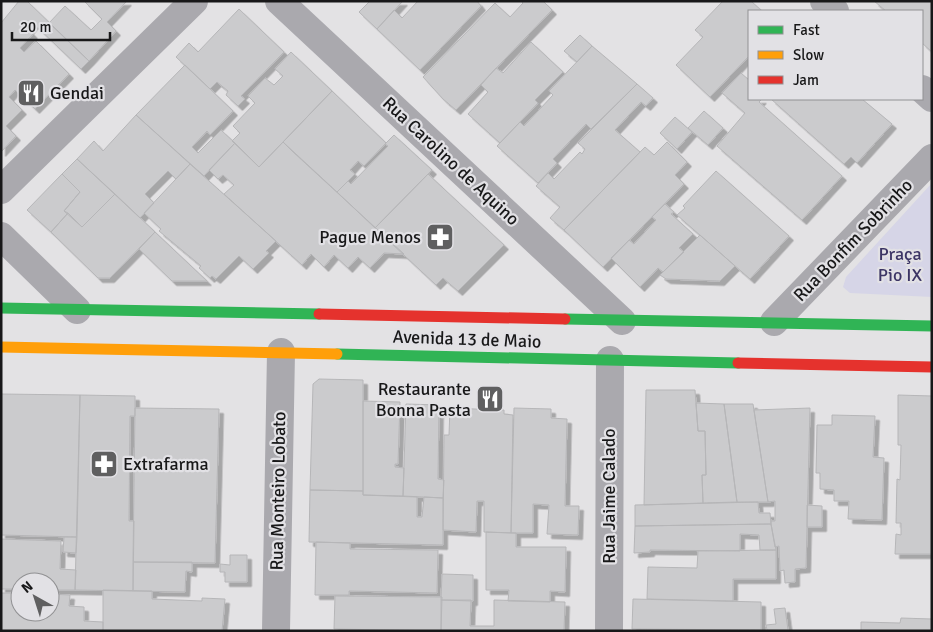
<svg xmlns="http://www.w3.org/2000/svg" width="933" height="632" viewBox="0 0 933 632" font-family="Signika,sans-serif">
	<style>
		.green { fill: #d6d5e7 }
		.building { fill: #cbcbcd; stroke: #b6b6b8; filter: url(#shadow) }
		.lines { fill: none; stroke-linecap: round; stroke-linejoin: round }
		.street { stroke: #aaa9ae; stroke-width: 28 }
		.fast { stroke: #30b455; stroke-width: 11 }
		.slow { stroke: #ff9f0a; stroke-width: 11 }
		.jam { stroke: #e5322d; stroke-width: 11 }
		.labels { text-anchor: middle; dominant-baseline: central; stroke-width: 4.5; stroke-linejoin: round; paint-order: stroke }
		.poi-label { font-size: 18px; fill: #181819; stroke: #e2e1e5; text-anchor: start }
		.street-label { font-size: 18px; fill: #181819; stroke: #e2e1e5 }
		.park-label { font-size: 18px; fill: #3c3565; stroke: #e2e1e5 }
	</style>
	<defs>
		<filter id="shadow"><feDropShadow dx="4.5" dy="4.5" stdDeviation="0" flood-color="#0004"/></filter>
	</defs>
	<rect width="100%" height="100%" fill="#e3e2e4"/>
	<path class="green" d="M 932,183 L 932,297 L 850,293 L 843,287 L 846,277 Z"/>
	<path class="building" d="M 19,1 L 27,1 L 89,61 L 81,69 L 34,24 L 29,30 L 33,34 L 20,48 L 24,52 L 36,41 L 69,74 L 35,109 L 15,90 L 9,97 L 22,110 L 6,126 L 16,136 L 1,152 L 1,23 Z
		M 84,1 L 127,1 L 107,22 L 116,31 L 89,61 L 49,23 L 65,6 L 91,30 L 102,19 Z
		M 370,1 L 403,1 L 377,29 L 359,12 Z
		M 418,1 L 477,1 L 481,6 L 420,70 L 377,29 L 394,10 L 402,18 Z
		M 521,1 L 543,1 L 552,10 L 456,110 L 443,99 L 423,77 L 495,3 L 510,17 L 523,3 Z
		M 723,1 L 751,1 L 762,11 L 749,11 L 749,56 L 710,97 L 676,65 L 703,37 L 695,30 Z
		M 874,1 L 932,1 L 932,52 L 922,43 L 922,11 L 886,11 Z
		M 239,9 L 284,52 L 241,96 L 245,99 L 238,106 L 226,95 L 228,91 L 217,82 L 210,89 L 176,57 L 189,43 L 198,52 Z
		M 580,35 L 592,46 L 577,62 L 564,51 Z
		M 531,42 L 563,72 L 535,100 L 538,103 L 500,143 L 468,114 L 488,92 L 481,85 L 496,68 L 503,73 Z
		M 592,46 L 637,84 L 591,129 L 586,124 L 553,159 L 557,163 L 538,183 L 497,146 L 520,122 L 524,126 L 553,95 L 549,91 Z
		M 291,52 L 332,91 L 259,167 L 232,141 L 240,133 L 233,126 L 255,103 L 248,96 L 265,78 L 274,85 L 283,76 L 275,69 Z
		M 185,65 L 233,111 L 210,135 L 207,131 L 192,147 L 198,153 L 221,130 L 235,143 L 204,176 L 136,115 Z
		M 741,73 L 749,80 L 749,99 L 762,99 L 759,102 L 842,176 L 802,220 L 717,146 L 745,113 L 722,93 Z
		M 637,84 L 653,98 L 646,106 L 641,102 L 615,130 L 640,152 L 564,230 L 550,218 L 560,207 L 536,186 L 548,173 L 554,179 L 580,152 L 582,154 L 585,149 L 578,143 Z
		M 332,91 L 386,143 L 364,166 L 358,161 L 350,170 L 355,174 L 337,192 L 283,142 Z
		M 771,99 L 862,99 L 892,124 L 857,163 L 851,157 L 844,164 Z
		M 704,111 L 723,128 L 708,145 L 688,128 Z
		M 136,115 L 190,164 L 176,179 L 168,171 L 145,194 L 154,203 L 140,218 L 77,159 L 94,141 L 103,151 Z
		M 675,117 L 692,132 L 677,149 L 660,133 Z
		M 394,135 L 432,170 L 375,228 L 337,192 L 348,181 L 351,184 L 388,146 L 385,144 Z
		M 283,142 L 292,151 L 404,254 L 384,253 L 370,268 L 358,257 L 348,268 L 334,255 L 324,267 L 311,254 L 302,265 L 224,194 L 234,185 L 223,175 L 218,179 L 209,170 L 235,143 L 259,167 Z
		M 667,142 L 687,162 L 675,175 L 684,184 L 603,267 L 564,230 L 645,147 L 654,155 Z
		M 77,159 L 115,194 L 82,227 L 64,211 L 80,192 L 62,174 Z
		M 190,164 L 276,241 L 266,251 L 269,253 L 253,269 L 239,256 L 216,279 L 212,276 L 210,278 L 199,268 L 201,266 L 159,231 L 161,229 L 144,213 Z
		M 716,171 L 789,236 L 750,279 L 677,215 L 685,208 L 683,206 Z
		M 62,174 L 80,192 L 64,211 L 68,213 L 51,232 L 27,210 Z
		M 428,174 L 504,245 L 458,291 L 443,278 L 436,285 L 375,228 Z
		M 115,194 L 155,232 L 110,278 L 98,278 L 51,232 L 68,213 L 82,227 Z
		M 665,204 L 674,212 L 671,214 L 693,234 L 679,248 L 684,252 L 663,272 L 658,268 L 640,287 L 611,258 L 629,240 L 634,244 L 656,220 L 652,217 Z
		M 155,232 L 207,281 L 172,281 L 139,249 Z
		M 700,235 L 735,266 L 720,281 L 666,279 L 660,275 Z
		M 319,379 L 363,380 L 363,491 L 310,490 L 313,384 Z
		M 646,390 L 695,390 L 698,431 L 705,431 L 706,475 L 702,475 L 703,503 L 644,505 Z
		M 1,394 L 80,395 L 77,537 L 1,535 Z
		M 80,395 L 135,396 L 135,416 L 130,416 L 129,521 L 134,521 L 133,591 L 75,590 Z
		M 898,395 L 932,396 L 932,554 L 895,554 L 896,534 L 901,535 L 901,523 L 896,523 L 897,479 L 900,480 L 901,445 L 898,445 Z
		M 363,401 L 400,402 L 398,464 L 395,464 L 395,467 L 404,468 L 403,496 L 363,495 Z
		M 696,403 L 724,404 L 737,502 L 703,503 L 702,475 L 706,475 L 705,431 L 698,431 Z
		M 406,404 L 439,405 L 438,479 L 444,480 L 443,498 L 403,496 Z
		M 724,404 L 753,404 L 768,502 L 737,502 Z
		M 135,408 L 219,409 L 215,563 L 133,562 Z
		M 450,408 L 500,410 L 504,410 L 504,414 L 513,415 L 511,533 L 484,532 L 484,501 L 477,501 L 476,532 L 443,530 L 444,435 L 449,435 Z
		M 514,408 L 551,409 L 551,418 L 567,419 L 565,506 L 579,506 L 578,535 L 547,534 L 549,505 L 533,504 L 533,533 L 511,533 Z
		M 810,408 L 806,568 L 795,569 L 795,582 L 785,583 L 784,570 L 780,571 L 779,546 L 775,547 L 771,524 L 771,521 L 775,521 L 775,501 L 768,502 L 754,410 Z
		M 832,415 L 875,416 L 873,457 L 884,458 L 882,520 L 848,519 L 849,501 L 834,501 L 834,490 L 820,489 L 820,473 L 816,473 L 817,425 L 832,425 Z
		M 310,490 L 363,491 L 363,495 L 417,497 L 417,517 L 422,517 L 424,497 L 443,498 L 443,545 L 309,542 Z
		M 758,502 L 759,513 L 770,513 L 771,524 L 635,526 L 635,505 Z
		M 807,505 L 822,506 L 822,527 L 807,527 Z
		M 771,524 L 776,550 L 760,550 L 759,535 L 740,534 L 740,551 L 650,550 L 650,552 L 634,553 L 635,526 Z
		M 486,532 L 516,533 L 516,547 L 566,547 L 565,592 L 550,591 L 550,602 L 508,601 L 509,590 L 486,590 Z
		M 64,537 L 77,537 L 76,553 L 63,552 Z
		M 1,539 L 61,541 L 60,569 L 76,570 L 75,590 L 50,590 L 50,582 L 20,582 L 20,589 L 1,589 Z
		M 316,542 L 350,543 L 350,549 L 438,550 L 437,593 L 349,591 L 349,595 L 315,595 Z
		M 776,550 L 776,579 L 733,579 L 733,601 L 647,599 L 648,567 L 697,568 L 698,551 Z
		M 230,555 L 247,555 L 247,582 L 225,582 L 225,572 L 220,572 L 220,564 L 230,565 Z
		M 133,562 L 192,562 L 192,572 L 186,571 L 185,592 L 133,591 Z
		M 442,574 L 473,575 L 473,601 L 441,600 Z
		M 103,590 L 152,591 L 152,599 L 202,601 L 202,598 L 225,599 L 222,631 L 103,631 Z
		M 1,593 L 20,593 L 20,612 L 50,612 L 50,594 L 70,595 L 69,606 L 84,607 L 84,621 L 103,622 L 103,631 L 1,631 Z
		M 335,596 L 442,597 L 441,631 L 334,629 Z
		M 633,599 L 761,602 L 761,630 L 632,629 Z
		M 441,600 L 471,600 L 470,626 L 494,626 L 494,600 L 565,602 L 564,631 L 441,631 Z
		M 785,608 L 788,630 L 767,630 L 766,625 L 776,624 L 774,609 Z
		M 901,618 L 932,619 L 932,631 L 861,631 L 861,622 L 900,623 Z"/>
	<g class="lines">
		<path class="street" d="M 279,1 L 622,321
			M 824,1 L 835,11
			M 922,89 L 932,98
			M 1,190 L 194,1
			M 1,236 L 77,310
			M 774,322 L 932,158
			M 276,631 L 281,352
			M 609,631 L 610,360"/>
		<path class="fast" d="M 1,308 L 319,314
			M 565,319 L 932,326
			M 337,354 L 738,363"/>
		<path class="slow" d="M 1,347 L 337,354"/>
		<path class="jam" d="M 319,314 L 565,319
			M 738,363 L 932,367"/>
	</g>
	<defs>
		<g id="restaurant-square" transform="scale(1.4375)"><rect x="-9" y="-9" width="18" height="18" rx="4" fill="#5f5f60" stroke="#e2e1e5"/><path d="M-5-6h1v4h1v-4h1v4h1v-4h1v5L-1.5 .5V6h-2V.5L-5-1ZM5-6V6H3V1.5H1.5Q1.5-4 5-6Z" fill="#fff"/></g>
		<g id="pharmacy-square" transform="scale(1.4375)"><rect x="-9" y="-9" width="18" height="18" rx="4" fill="#5f5f60" stroke="#e2e1e5"/><path d="M-2-6h4v4h4v4h-4v4h-4v-4h-4v-4h4Z" fill="#fff"/></g>
	</defs>
	<g fill-rule="evenodd">
		<use href="#restaurant-square" x="31" y="93"/>
		<use href="#pharmacy-square" x="440" y="237"/>
		<use href="#restaurant-square" x="490" y="399"/>
		<use href="#pharmacy-square" x="104" y="464"/>
	</g>
	<g class="labels">
		<g class="poi-label">
			<text x="50" y="93">Gendai</text>
			<text x="421" y="237" text-anchor="end">Pague Menos</text>
			<text x="471" y="389" text-anchor="end">Restaurante<tspan x="471" dy="21">Bonna Pasta</tspan></text>
			<text x="123" y="464">Extrafarma</text>
		</g>
		<g class="street-label">
			<text transform="translate(451 161) rotate(43)">Rua Carolino de Aquino</text>
			<text transform="translate(853 240) rotate(-46)">Rua Bonfim Sobrinho</text>
			<text transform="translate(467 339) rotate(2)">Avenida 13 de Maio</text>
			<text transform="translate(278 491) rotate(-89)">Rua Monteiro Lobato</text>
			<text transform="translate(609 496) rotate(-90)">Rua Jaime Calado</text>
		</g>
		<g class="park-label">
			<text x="900" y="254">Praça<tspan x="900" dy="21">Pio IX</tspan></text>
		</g>
	</g>
	<rect width="933" height="632" fill="none" stroke="#181819" stroke-width="5"/>
	<rect x="748" y="10" width="175" height="90" fill="#e2e1e5" stroke="#919193"/>
	<rect x="758" y="26" width="25" height="8" fill="#30b455" stroke="#919193"/>
	<text x="793" y="35" font-size="15" fill="#181819">Fast</text>
	<rect x="758" y="51" width="25" height="8" fill="#ff9f0a" stroke="#919193"/>
	<text x="793" y="60" font-size="15" fill="#181819">Slow</text>
	<rect x="758" y="76" width="25" height="8" fill="#e5322d" stroke="#919193"/>
	<text x="793" y="85" font-size="15" fill="#181819">Jam</text>
	<g transform="translate(35 597) rotate(321)"><circle r="24" fill="#e2e1e5" stroke="#919193"/>
	<path d="M0-4L9 19L0 12L-9 19Z" fill="#5f5f60"/>
	<text y="-8" font-size="14" font-weight="bold" text-anchor="middle" fill="#181819">N</text>
	</g>
	<path d="M12 32v8h98v-8" fill="none" stroke="#181819" stroke-width="2.5"/>
	<text x="20" y="32" font-size="15" fill="#181819" stroke="#e2e1e5" stroke-width="4" paint-order="stroke">20 m</text>
</svg>
